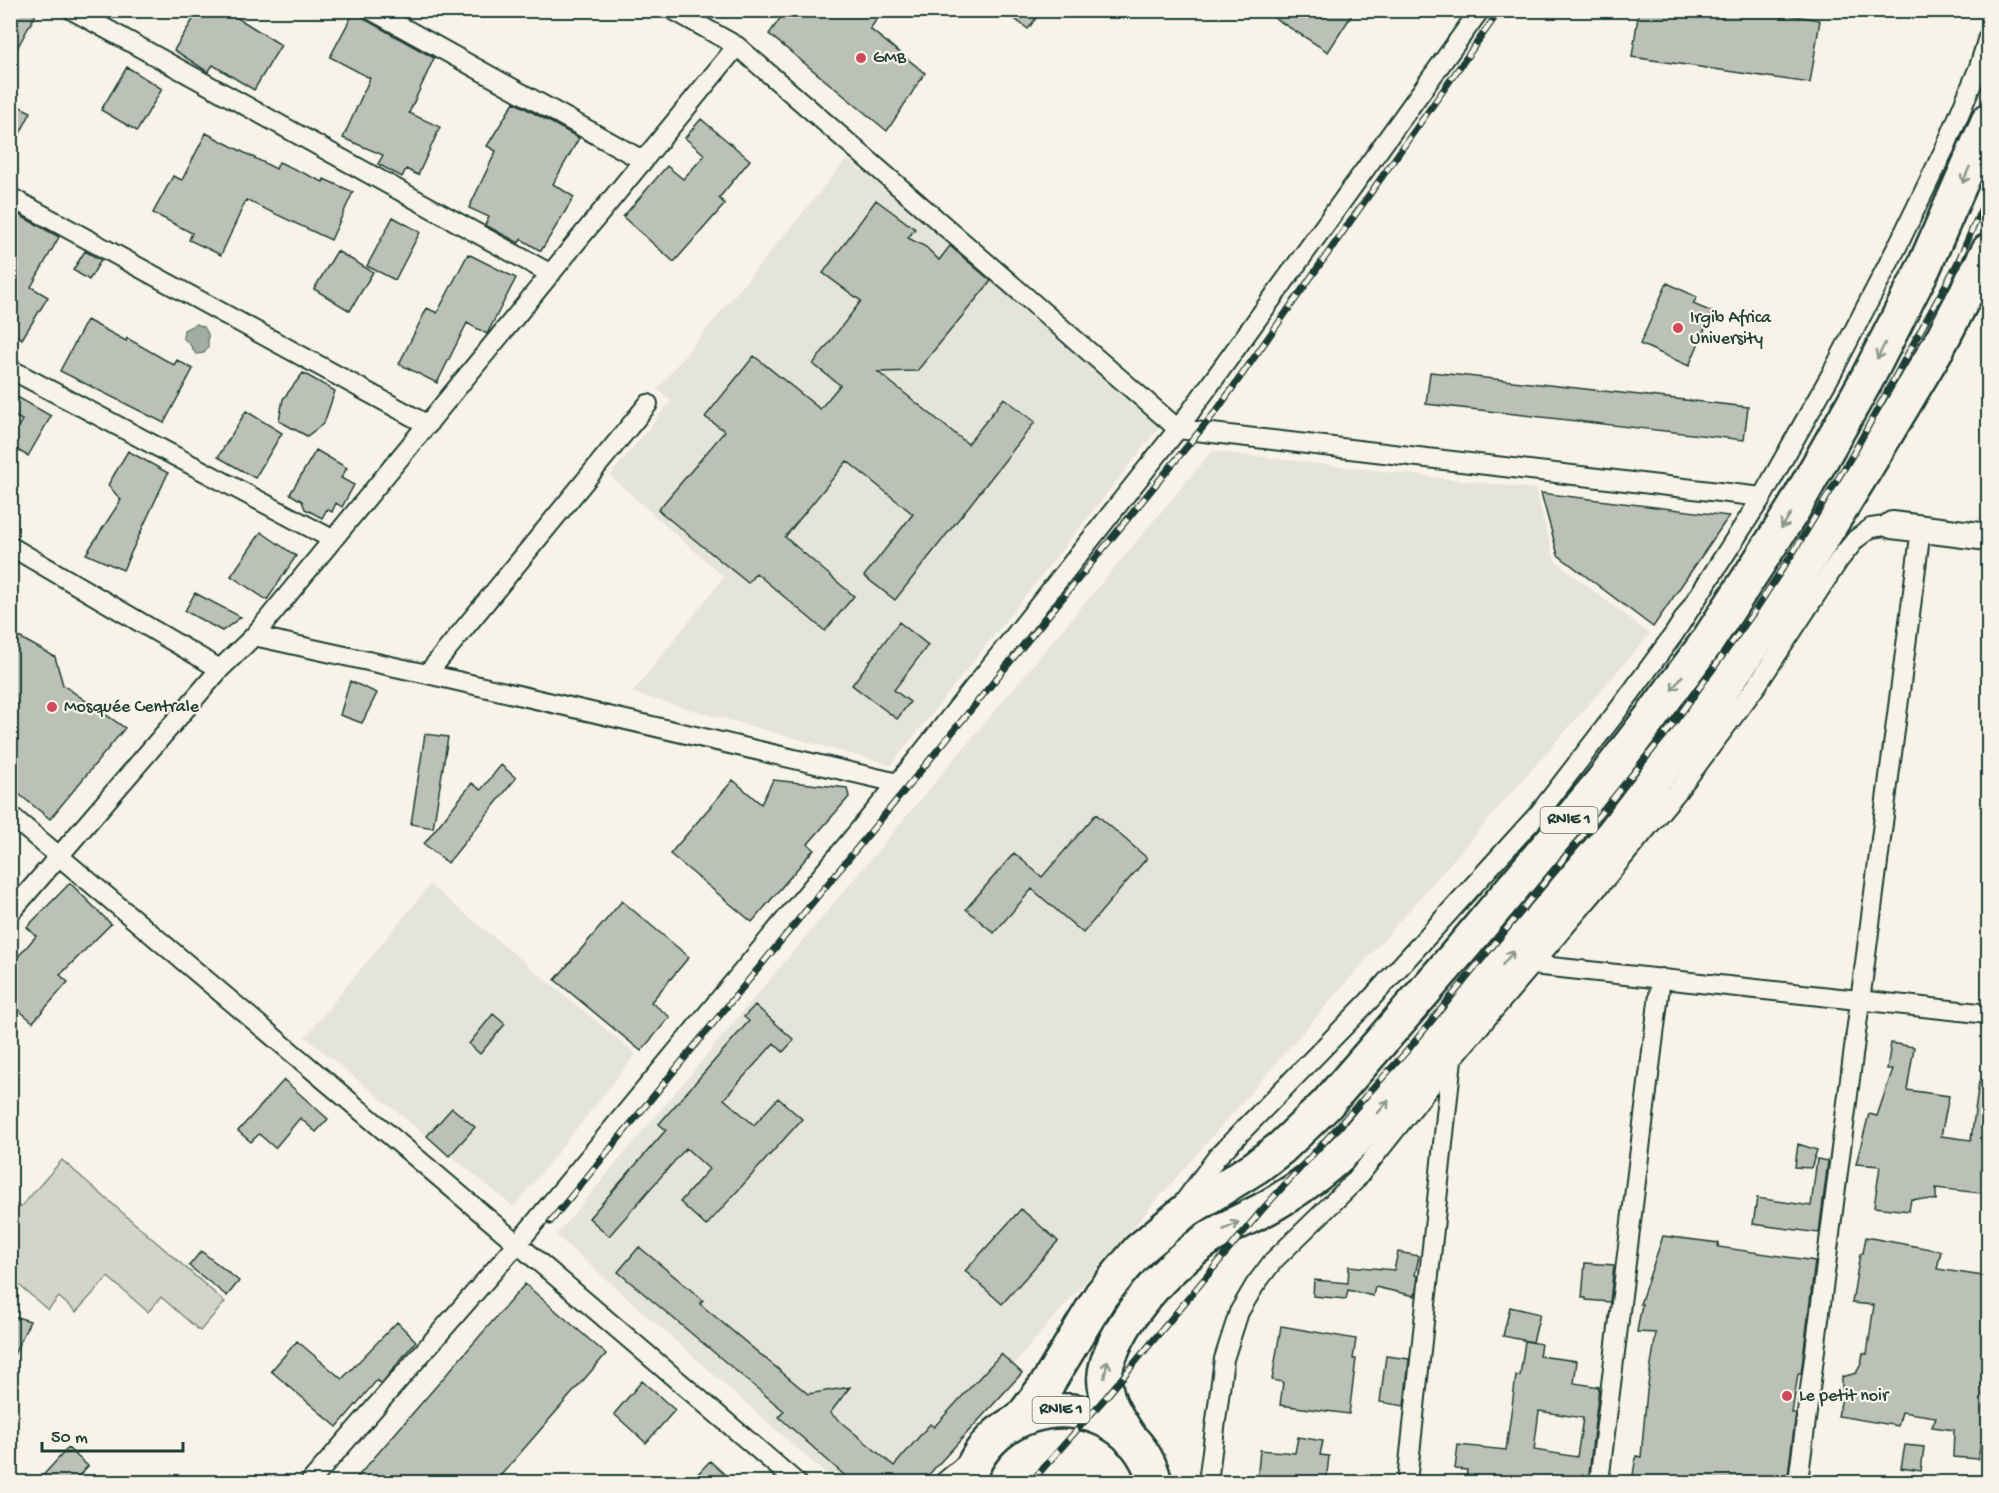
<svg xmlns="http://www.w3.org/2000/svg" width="1999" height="1493" viewBox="0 0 1999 1493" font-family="'Gochi Hand',sans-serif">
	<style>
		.built { fill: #e5e4d9 }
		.green { fill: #d3d5ca; stroke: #79897f; stroke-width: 1.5 }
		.water { fill: #a4ada3; stroke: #6f8077; stroke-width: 1.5 }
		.building { fill: #bbc1b6; stroke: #1f3d34; stroke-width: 1.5; fill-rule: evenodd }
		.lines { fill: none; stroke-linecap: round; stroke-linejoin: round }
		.street-casing { stroke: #1f3d34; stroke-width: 22 }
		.secondary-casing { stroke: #1f3d34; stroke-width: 30 }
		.highway-casing { stroke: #1f3d34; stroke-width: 38 }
		.street { stroke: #f7f3e8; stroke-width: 18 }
		.secondary { stroke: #f7f3e8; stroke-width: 26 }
		.highway { stroke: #f7f3e8; stroke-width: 33 }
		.rail-casing { stroke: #1f3d34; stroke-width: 7 }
		.rail { stroke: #f7f3e8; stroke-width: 4.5; stroke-dasharray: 14; stroke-linecap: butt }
		.oneway { stroke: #8b988e }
		.poi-dot { fill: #d1495b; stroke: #f7f3e8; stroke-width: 2 }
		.labels { text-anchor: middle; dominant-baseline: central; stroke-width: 4.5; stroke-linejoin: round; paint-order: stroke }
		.shield { fill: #f7f3e8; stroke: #60746a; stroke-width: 1.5 }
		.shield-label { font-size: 16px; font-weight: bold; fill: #1f3d34 }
		.poi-label { font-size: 18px; fill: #1f3d34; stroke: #f7f3e8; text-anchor: start }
	</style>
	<rect width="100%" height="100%" fill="#f7f3e8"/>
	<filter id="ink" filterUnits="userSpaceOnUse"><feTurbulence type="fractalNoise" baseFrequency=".0167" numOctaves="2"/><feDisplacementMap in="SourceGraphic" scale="12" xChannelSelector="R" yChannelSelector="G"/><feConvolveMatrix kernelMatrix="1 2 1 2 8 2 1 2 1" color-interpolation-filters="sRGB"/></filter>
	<g filter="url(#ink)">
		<path class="built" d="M 847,159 L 1169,415 L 891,765 L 632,693 L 724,577 L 610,476 L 671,401 L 657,389 Z
			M 1212,451 L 1535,489 L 1555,561 L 1650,634 L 911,1482 L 835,1482 L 556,1235 Z
			M 430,885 L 636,1054 L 514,1207 L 305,1037 Z"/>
		<path class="green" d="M 62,1160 L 225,1302 L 200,1331 L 161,1297 L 148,1312 L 108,1277 L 76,1312 L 59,1297 L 48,1310 L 11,1278 L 11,1200 L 20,1208 Z"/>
		<path class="water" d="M 196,324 L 204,327 L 208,334 L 208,347 L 204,353 L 196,354 L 189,343 L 183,338 L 184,330 Z"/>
		<path class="building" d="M 10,10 L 38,10 L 10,61 Z
			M 199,10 L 225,10 L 281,45 L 254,90 L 213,65 L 208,72 L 174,50 Z
			M 355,10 L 360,12 L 366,20 L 434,58 L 409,113 L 440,127 L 418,175 L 406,169 L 402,177 L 378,164 L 383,155 L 343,138 L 370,78 L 330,57 Z
			M 786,10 L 883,10 L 870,29 L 925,73 L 887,131 L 769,34 Z
			M 1003,10 L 1042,10 L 1028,29 Z
			M 1262,10 L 1355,10 L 1328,52 Z
			M 1639,10 L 1758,10 L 1820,20 L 1810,83 L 1632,57 Z
			M 127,67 L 162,89 L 137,131 L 101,110 Z
			M 10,102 L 31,112 L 10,153 Z
			M 514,102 L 579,138 L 553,184 L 574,197 L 541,251 L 521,239 L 519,243 L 485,225 L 489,217 L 469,208 L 496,151 L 487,146 Z
			M 701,119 L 750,160 L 719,198 L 725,204 L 674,262 L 623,217 L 667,166 L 683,179 L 705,155 L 685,138 Z
			M 206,133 L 276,169 L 279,162 L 323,182 L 324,179 L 353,192 L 331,240 L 246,200 L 221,255 L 189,240 L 192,233 L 153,213 L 173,176 L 182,180 Z
			M 876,200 L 915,229 L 908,238 L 926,247 L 939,260 L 950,246 L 991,281 L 917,371 L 878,372 L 968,444 L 1004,398 L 1035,422 L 895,600 L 864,576 L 913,514 L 847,461 L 785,537 L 854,596 L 825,631 L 756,573 L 748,583 L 658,510 L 725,431 L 705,417 L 754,356 L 820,409 L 840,385 L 813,364 L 861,301 L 823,273 Z
			M 10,210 L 59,237 L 31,287 L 48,297 L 22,339 L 10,332 Z
			M 393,217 L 420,232 L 395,280 L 367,266 Z
			M 85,251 L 101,260 L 89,280 L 73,270 Z
			M 337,251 L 373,272 L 350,311 L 314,289 Z
			M 468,254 L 516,278 L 487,334 L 467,323 L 437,383 L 399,364 L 427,308 L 437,313 Z
			M 1667,283 L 1697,297 L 1693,304 L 1712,312 L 1689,366 L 1640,344 Z
			M 87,320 L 126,341 L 127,338 L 174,365 L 177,360 L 193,369 L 164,423 L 60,371 Z
			M 1430,372 L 1748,407 L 1744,440 L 1426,404 Z
			M 303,373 L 335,391 L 324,423 L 307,436 L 279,421 L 283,399 Z
			M 10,393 L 51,416 L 28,456 L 10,446 L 10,441 L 22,420 L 10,414 Z
			M 246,411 L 282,433 L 255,478 L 218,457 Z
			M 316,450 L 347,468 L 341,478 L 354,485 L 342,507 L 336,503 L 332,512 L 327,509 L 322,518 L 305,509 L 302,501 L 290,494 Z
			M 128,451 L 168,473 L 123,570 L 86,554 L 121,500 L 108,485 Z
			M 1541,493 L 1729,516 L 1653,627 L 1558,555 Z
			M 261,532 L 296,556 L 267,600 L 231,576 Z
			M 195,593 L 241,617 L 222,631 L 185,611 Z
			M 899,622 L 928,645 L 894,690 L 910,702 L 897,719 L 852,685 Z
			M 10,632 L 55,657 L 63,685 L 125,728 L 50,819 L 10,787 Z
			M 350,681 L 377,693 L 362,723 L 340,715 Z
			M 425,734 L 448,737 L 433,828 L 411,824 Z
			M 501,765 L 516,778 L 448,863 L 424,844 L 472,783 L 481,790 Z
			M 733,780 L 761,804 L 773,780 L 847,788 L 849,797 L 808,844 L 814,849 L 752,922 L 670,854 Z
			M 1096,814 L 1147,858 L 1083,933 L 1032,889 L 994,933 L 966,909 L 1014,853 L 1042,877 Z
			M 70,883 L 111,924 L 60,975 L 68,982 L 33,1022 L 10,1003 L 10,966 L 36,936 L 27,927 Z
			M 622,901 L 689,957 L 651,1002 L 670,1017 L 641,1051 L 555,980 Z
			M 755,1005 L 794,1040 L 783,1052 L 774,1043 L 724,1099 L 754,1125 L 778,1098 L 802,1119 L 706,1226 L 680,1202 L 709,1169 L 686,1148 L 609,1236 L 589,1218 L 666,1130 L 659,1124 L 749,1021 L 744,1017 Z
			M 493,1014 L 505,1024 L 480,1054 L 469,1044 Z
			M 1891,1043 L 1914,1047 L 1907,1090 L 1949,1096 L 1941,1136 L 1971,1140 L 1979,1081 L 1989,1082 L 1989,1151 L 1985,1173 L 1989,1174 L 1989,1194 L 1936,1188 L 1936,1200 L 1911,1199 L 1909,1211 L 1874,1207 L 1880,1166 L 1856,1164 L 1869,1114 L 1877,1116 L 1893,1069 L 1887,1069 Z
			M 284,1080 L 328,1119 L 316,1132 L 300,1118 L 275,1148 L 259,1134 L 251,1142 L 238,1131 Z
			M 452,1108 L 475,1127 L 449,1156 L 427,1136 Z
			M 1798,1144 L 1817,1150 L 1811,1168 L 1795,1167 Z
			M 1817,1159 L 1828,1161 L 1819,1233 L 1753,1224 L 1757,1198 L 1811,1206 Z
			M 1021,1209 L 1058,1241 L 1002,1304 L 965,1271 Z
			M 1663,1236 L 1719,1243 L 1718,1247 L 1815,1261 L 1801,1374 L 1798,1374 L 1792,1413 L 1796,1413 L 1787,1482 L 1632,1482 L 1636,1456 L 1641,1457 L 1647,1391 L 1656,1333 L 1637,1332 L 1642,1304 L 1640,1304 Z
			M 1866,1237 L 1941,1251 L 1937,1269 L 1989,1277 L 1989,1442 L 1981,1442 L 1978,1459 L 1953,1457 L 1954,1430 L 1932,1427 L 1936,1417 L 1902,1412 L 1898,1426 L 1838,1416 L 1842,1398 L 1842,1377 L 1856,1373 L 1861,1364 L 1863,1353 L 1867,1354 L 1874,1305 L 1852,1303 L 1860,1254 L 1863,1253 Z
			M 639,1247 L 703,1300 L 700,1304 L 808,1394 L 850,1387 L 830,1413 L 894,1466 L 930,1424 L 934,1427 L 1001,1354 L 1022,1373 L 922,1482 L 852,1482 L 779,1417 L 784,1411 L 618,1272 Z
			M 201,1251 L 239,1281 L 227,1296 L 189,1266 Z
			M 1398,1252 L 1419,1256 L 1415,1275 L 1418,1276 L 1415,1296 L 1375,1287 L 1373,1296 L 1348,1290 L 1346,1299 L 1313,1296 L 1314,1280 L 1348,1283 L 1349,1266 L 1394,1270 Z
			M 1585,1263 L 1614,1265 L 1610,1302 L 1586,1300 L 1586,1298 L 1582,1298 Z
			M 525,1284 L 606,1354 L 495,1482 L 353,1482 Z
			M 1510,1307 L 1540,1314 L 1533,1342 L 1503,1336 Z
			M 10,1315 L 30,1321 L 10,1363 Z
			M 397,1322 L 416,1341 L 381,1384 L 377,1380 L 337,1427 L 271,1371 L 297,1341 L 342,1379 Z
			M 1281,1326 L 1356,1339 L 1353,1359 L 1356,1359 L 1349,1414 L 1280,1405 L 1283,1382 L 1272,1380 Z
			M 1525,1341 L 1541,1344 L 1539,1356 L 1577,1361 L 1574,1383 L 1599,1387 L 1588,1482 L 1466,1482 L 1467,1470 L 1455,1469 L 1458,1445 L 1506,1450 L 1516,1376 L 1520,1376 ZM 1539,1411 L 1583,1418 L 1577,1457 L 1534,1450 Z
			M 1386,1356 L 1409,1359 L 1404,1406 L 1380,1402 Z
			M 642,1381 L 675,1410 L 646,1443 L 614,1414 Z
			M 1298,1437 L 1323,1441 L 1320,1455 L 1329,1456 L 1326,1482 L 1257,1482 L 1260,1450 L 1295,1453 Z
			M 1905,1445 L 1924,1447 L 1921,1471 L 1901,1468 Z
			M 68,1448 L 88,1466 L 73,1482 L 37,1482 Z
			M 710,1461 L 733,1482 L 690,1482 Z"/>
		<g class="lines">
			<g class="street-casing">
				<path id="street" d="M 72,10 L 551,274
					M 371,10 L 644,161
					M 673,10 L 737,46 L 1178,429 L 1762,497
					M 10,197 L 428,425
					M 10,369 L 332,539
					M 10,546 L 220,669
					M 254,636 L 427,674 L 898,783
					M 427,674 L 648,404
					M 10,815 C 273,1036 536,1258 796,1482
					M 10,913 L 220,669 L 254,636 L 737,46
					M 1533,965 L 1988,1014
					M 1183,1203 L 1217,1157 L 1368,1002 L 1539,813 L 1616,713 L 1674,634 L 1762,497 L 1833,371 L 1898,245 L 1946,146 L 1979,67 L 1988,37
					M 310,1482 L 518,1243 L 898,783 L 1178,429 L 1480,10
					M 944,1482 L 971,1459
					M 1208,1482 L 1224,1359 L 1239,1312 L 1255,1285 L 1273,1261 L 1354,1182 L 1452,1059 L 1602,883 L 1677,792 L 1757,685 L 1839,560 L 1856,539 L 1871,528 L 1892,525
					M 1407,1482 L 1452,1059
					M 1599,1482 L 1661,978
					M 1798,1482 L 1921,529"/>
			</g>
			<g class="secondary-casing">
				<path id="secondary" d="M 1892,525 L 1988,537"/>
			</g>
			<g class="highway-casing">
				<path id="highway" d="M 1021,1419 L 1048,1383 L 1101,1295 L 1139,1250 L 1184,1212 L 1256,1167 L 1281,1148 L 1326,1105 L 1463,947 L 1603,780 L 1649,720 L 1707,642 L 1793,510 L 1868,377 L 1924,267 L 1988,121
					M 1132,1441 C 1121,1423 1107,1406 1105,1384 C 1103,1369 1110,1355 1116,1341 C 1135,1302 1174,1261 1211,1237 C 1231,1224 1254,1216 1275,1203 C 1304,1186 1331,1165 1354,1141 L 1612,835 L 1707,711 L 1780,606 L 1867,466 L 1938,347 L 1988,251
					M 967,1482 C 995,1388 1129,1386 1155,1482"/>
			</g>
			<use href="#street" class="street"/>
			<use href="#secondary" class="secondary"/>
			<use href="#highway" class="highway"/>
			<g class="rail-casing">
				<path id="rail" d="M 550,1222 L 1217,410 L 1500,10
					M 1031,1482 L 1107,1396 L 1261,1211 L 1407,1051 L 1671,727 L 1754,612 L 1796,548 L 1853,454 L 1957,264 L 1988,194"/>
			</g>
			<use href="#rail" class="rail"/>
		</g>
		<defs><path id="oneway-shaft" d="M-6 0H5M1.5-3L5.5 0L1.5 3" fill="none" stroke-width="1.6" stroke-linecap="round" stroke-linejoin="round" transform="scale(1.5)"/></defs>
		<g class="oneway">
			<use href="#oneway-shaft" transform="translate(1966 175) rotate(113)"/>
			<use href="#oneway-shaft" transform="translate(1881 351) rotate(117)"/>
			<use href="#oneway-shaft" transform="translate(1786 521) rotate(123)"/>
			<use href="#oneway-shaft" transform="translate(1677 683) rotate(126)"/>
			<use href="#oneway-shaft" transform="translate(1508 958) rotate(-50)"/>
			<use href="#oneway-shaft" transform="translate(1383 1107) rotate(-50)"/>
			<use href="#oneway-shaft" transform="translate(1231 1226) rotate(-27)"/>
			<use href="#oneway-shaft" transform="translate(1106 1369) rotate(-79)"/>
		</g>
	</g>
	<g class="poi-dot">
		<circle cx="861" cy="58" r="6"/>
		<circle cx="1678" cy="328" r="6"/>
		<circle cx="52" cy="707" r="6"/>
		<circle cx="1787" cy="1396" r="6"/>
	</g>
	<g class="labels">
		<g class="shield">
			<rect x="1540.5" y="807" width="57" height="26" rx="4.5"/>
			<rect x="1032.5" y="1397" width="57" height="26" rx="4.5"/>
		</g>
		<g class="shield-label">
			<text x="1569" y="820">RNIE 1</text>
			<text x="1061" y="1410">RNIE 1</text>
		</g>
		<g class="poi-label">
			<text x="873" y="58">GMB</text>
			<text x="1690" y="318">Irgib Africa<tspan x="1690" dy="21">University</tspan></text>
			<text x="64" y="707">Mosquée Centrale</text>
			<text x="1799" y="1396">Le petit noir</text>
		</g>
	</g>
	<rect width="1999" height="1493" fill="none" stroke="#f7f3e8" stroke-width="36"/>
	<rect x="18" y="18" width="1963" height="1457" fill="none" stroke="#1f3d34" stroke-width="2" filter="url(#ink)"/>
	<path d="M42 1442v9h141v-9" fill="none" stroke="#1f3d34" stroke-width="3"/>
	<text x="51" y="1442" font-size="18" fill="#1f3d34" stroke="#f7f3e8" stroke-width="4.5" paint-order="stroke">50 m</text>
</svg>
